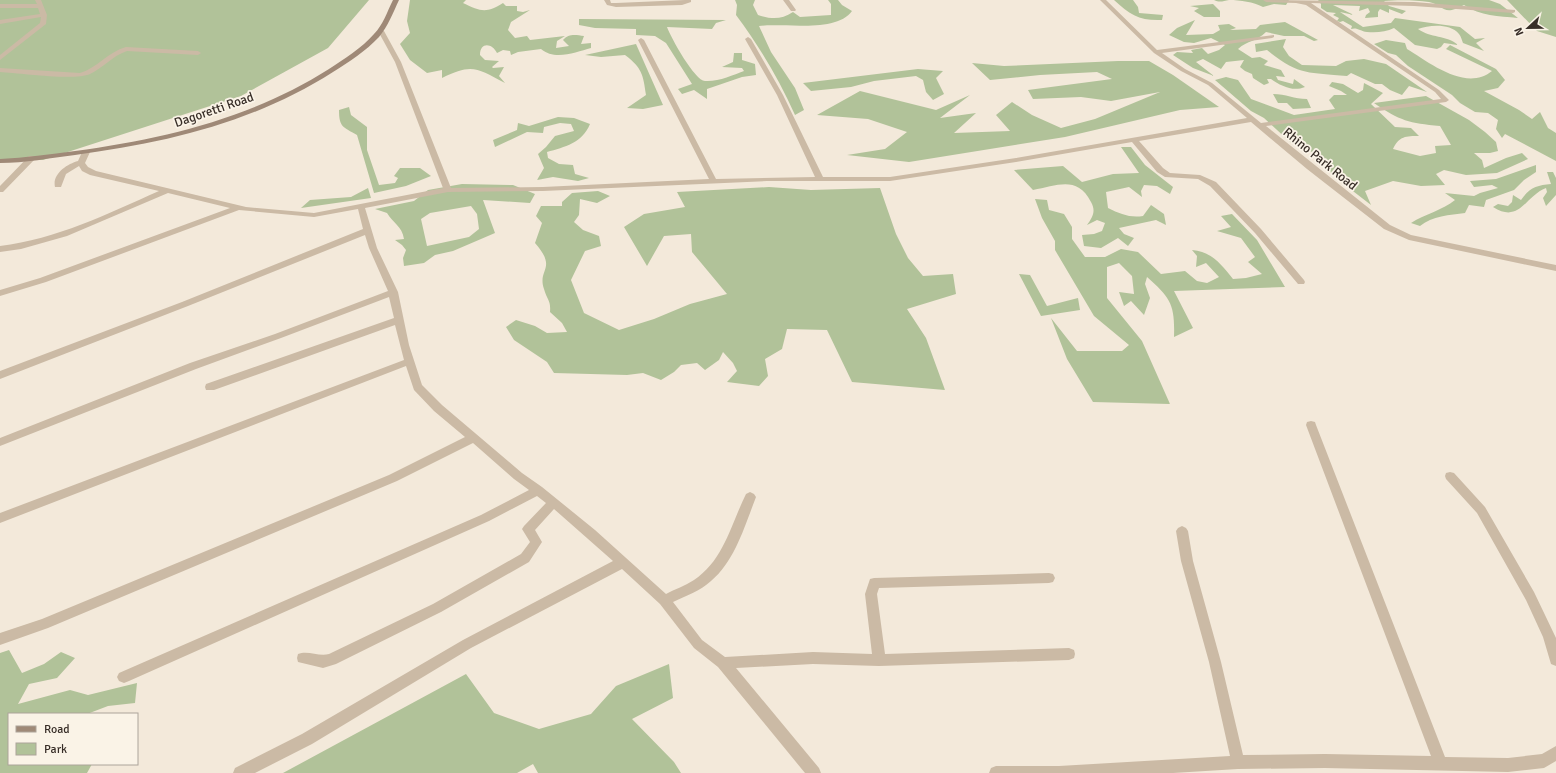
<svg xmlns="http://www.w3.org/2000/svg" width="1556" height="773" viewBox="0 0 1556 773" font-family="Signika,sans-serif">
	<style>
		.green { fill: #b1c299; fill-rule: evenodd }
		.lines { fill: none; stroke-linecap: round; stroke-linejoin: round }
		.minor { fill: #cbbaa5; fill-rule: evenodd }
		.secondary { fill: #9f8977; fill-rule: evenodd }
		.labels { text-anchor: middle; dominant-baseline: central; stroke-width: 3.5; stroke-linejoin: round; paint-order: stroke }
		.far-street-label { font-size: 13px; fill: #372d27; stroke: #faf3e7 }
	</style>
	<rect width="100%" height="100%" fill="#f3e9da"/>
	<path class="green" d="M 0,0 L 369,0 L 328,48 L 241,96 L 43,160 L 0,160 Z
		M 410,0 L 466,0 L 463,3 C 480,11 486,14 503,3 L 506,6 L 517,6 L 517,11 L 523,12 L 530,10 L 511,22 L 508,30 L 515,38 L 527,36 L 530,40 L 565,36 L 557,41 L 556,48 L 569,46 L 563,40 C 569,33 576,35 584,36 L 581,44 L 591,43 L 591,48 C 576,52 555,61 541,49 L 518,52 L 511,55 L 510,51 L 503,50 L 497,53 C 492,43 480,42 480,55 L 485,60 L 499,61 L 492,67 L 493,68 L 504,67 L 499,76 L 505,83 C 477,68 472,63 442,78 L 442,70 L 427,73 L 410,60 L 400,44 L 410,33 L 407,21 Z
		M 735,0 L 755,0 L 753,5 L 758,15 C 771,19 781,20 793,12 L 800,17 L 831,15 L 831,4 L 828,0 L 838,0 L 842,5 L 852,11 C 837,33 784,23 759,26 L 771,52 L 795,88 L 804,110 L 795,115 C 779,79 759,46 736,15 L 737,5 Z
		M 1114,0 L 1133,0 L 1138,7 L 1139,13 L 1163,15 L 1162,20 C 1140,21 1130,15 1114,0 Z
		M 1214,0 L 1289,0 L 1286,5 L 1274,4 L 1263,7 C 1253,2 1241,0 1229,0 C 1223,1 1220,3 1214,0 Z
		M 1318,0 L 1489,0 L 1500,4 L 1518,18 C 1498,16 1481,16 1464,5 C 1442,17 1445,5 1429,2 C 1415,0 1398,0 1384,1 L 1389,6 L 1406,11 L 1402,14 L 1389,9 L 1389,13 L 1380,9 L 1378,12 L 1378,17 L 1365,18 L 1366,15 L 1370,12 L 1368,8 L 1359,11 L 1360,6 L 1333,5 L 1354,15 L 1340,12 L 1363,27 L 1391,23 L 1395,18 L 1460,27 L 1475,39 L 1485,38 L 1476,43 L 1484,51 L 1463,43 C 1462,41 1461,36 1459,34 C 1450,23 1429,25 1418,29 C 1430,38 1447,35 1458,45 L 1444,43 L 1441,47 L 1437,49 L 1415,45 L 1394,28 C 1386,32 1376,33 1367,32 C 1360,31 1357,27 1351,29 L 1352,26 L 1343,21 L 1340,22 L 1337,21 L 1339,18 L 1333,15 L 1336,13 L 1327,12 L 1321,8 L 1321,4 Z
		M 1507,0 L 1556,0 L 1556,37 L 1537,31 Z
		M 1213,4 L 1220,11 L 1220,17 L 1204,17 L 1194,11 L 1199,8 L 1190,6 Z
		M 579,19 L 726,20 L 716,23 L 712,29 L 667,27 C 671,38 695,81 705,81 C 718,82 733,75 744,71 L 742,68 L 722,67 L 733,62 L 734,53 L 742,53 L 742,60 L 755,64 L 756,75 L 742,77 L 707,89 L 707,99 L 694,90 L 682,94 L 678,89 L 692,84 L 666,43 L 655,36 L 636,35 L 636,29 L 595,28 L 579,25 Z
		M 1195,20 L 1186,35 L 1213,34 L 1220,30 L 1218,25 L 1229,24 L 1236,28 L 1230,30 L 1256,29 L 1260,25 L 1285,22 L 1318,40 L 1314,41 L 1304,36 L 1284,36 L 1266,32 C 1256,42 1248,40 1238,49 L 1252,58 L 1260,57 L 1268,61 L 1264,65 L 1281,70 L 1285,77 L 1276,76 L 1278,80 L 1293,84 L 1294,79 L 1305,87 C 1293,92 1281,86 1271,79 L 1267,79 L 1269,83 L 1264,85 L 1253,78 L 1252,74 L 1245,71 L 1240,67 L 1244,60 L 1226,62 L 1221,69 L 1203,59 L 1196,62 L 1214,76 L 1193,68 L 1173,55 L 1177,52 L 1193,53 L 1191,50 L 1202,48 L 1208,54 L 1219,50 L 1225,45 L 1211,38 L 1194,43 L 1184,42 L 1169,35 L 1177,28 Z
		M 1286,39 L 1283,47 L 1289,56 L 1302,65 L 1336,66 L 1346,61 L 1364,59 L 1386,64 L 1427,92 L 1409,86 L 1402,95 L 1390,90 L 1382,84 L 1375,84 L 1351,73 L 1347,76 C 1308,72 1299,76 1267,50 L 1256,52 L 1255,44 Z
		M 1386,40 L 1405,43 L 1407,49 C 1430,63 1466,92 1492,71 L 1446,49 L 1450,45 L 1496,69 L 1505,80 L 1498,88 L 1484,91 L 1519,110 L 1532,119 L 1540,112 L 1548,128 L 1556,133 L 1556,161 L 1505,134 L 1502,138 L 1496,129 L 1498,120 L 1488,113 L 1475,112 L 1460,103 L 1452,95 L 1408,66 L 1396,55 L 1388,53 L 1374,44 Z
		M 636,44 L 663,105 L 643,109 L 627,108 L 646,95 C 643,74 642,68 625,55 L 601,57 L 585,55 Z
		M 1118,61 L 1149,61 L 1173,75 L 1219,107 L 1180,110 L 1065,137 L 909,162 L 847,155 L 885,149 L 907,132 L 868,119 L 817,115 L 860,91 L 936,110 L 970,95 L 940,118 L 976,113 L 954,133 L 1010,131 L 996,115 L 1012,102 L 1032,115 L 1061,128 L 1095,119 L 1160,92 L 1111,101 L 1081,97 L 1033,99 L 1028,90 L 1112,79 L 1097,72 L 1040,75 L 990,80 L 972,63 L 1004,66 Z
		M 918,69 L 943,71 L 936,78 L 944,94 L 933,100 L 926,92 L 923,80 L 916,76 L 874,81 L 851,87 L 811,91 L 803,83 Z
		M 1226,77 L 1238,80 L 1251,99 L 1294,115 L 1335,109 L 1329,100 L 1334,95 L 1347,95 L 1341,91 L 1329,86 L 1332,82 L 1343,84 L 1358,93 L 1363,90 L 1364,83 L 1383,93 L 1371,104 L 1395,127 L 1411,128 L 1419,136 C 1406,136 1399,136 1393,149 L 1420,156 L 1436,153 L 1435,146 L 1451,145 L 1440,126 C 1409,123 1400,121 1374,103 L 1426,96 L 1469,120 L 1485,132 L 1496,142 L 1498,151 L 1490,153 L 1474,153 L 1482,160 L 1484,168 L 1506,158 L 1522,153 L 1528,159 L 1497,173 L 1466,175 L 1444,170 L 1436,174 L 1445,185 L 1421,186 L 1393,181 L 1365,191 L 1371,205 L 1336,178 L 1312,152 L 1290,142 L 1264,118 L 1251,111 L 1215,80 Z
		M 1273,94 C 1286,94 1294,99 1307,99 L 1311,108 L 1293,109 L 1287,103 L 1278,103 Z
		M 349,107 L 351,115 L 367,127 L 367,150 L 379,185 L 395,183 L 398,178 L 394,176 L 400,168 L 420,168 L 431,176 L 406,186 L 374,193 L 357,135 C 343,127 339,127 339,110 Z
		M 558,117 L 574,118 L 590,124 C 582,143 565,147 547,152 L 548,158 L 559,164 L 573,165 L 575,174 L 589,178 L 578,181 L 553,177 L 537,180 L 544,168 L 538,154 L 546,147 L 555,136 L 574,131 L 571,124 L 560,123 L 544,127 L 543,133 L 527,132 L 495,147 L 493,140 L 517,130 L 518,123 L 529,126 Z
		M 1121,147 L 1131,147 L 1145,165 L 1173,187 L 1170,194 L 1157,186 L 1144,185 L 1141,191 L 1142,197 L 1129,187 L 1106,192 L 1108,208 C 1120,214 1130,218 1143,216 L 1151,205 L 1164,214 L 1166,225 L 1156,220 L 1119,228 L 1124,234 L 1134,238 L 1128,246 L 1118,238 L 1101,248 L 1084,246 L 1082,235 L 1094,234 L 1102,231 L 1105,223 L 1097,220 L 1087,225 C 1093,217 1096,211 1091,202 C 1077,175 1057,186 1033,190 L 1014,170 L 1063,166 L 1082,182 L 1113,174 L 1139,173 Z
		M 1536,165 L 1536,172 L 1524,180 L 1514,190 L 1486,200 L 1484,207 L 1469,205 L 1465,213 C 1450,215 1432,216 1420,226 L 1411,223 C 1425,214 1443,210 1455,200 L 1445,193 L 1474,196 L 1480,193 L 1498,188 L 1492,185 L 1474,187 L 1470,181 L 1496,179 Z
		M 1547,172 L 1553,172 L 1556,178 L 1556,195 L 1546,206 L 1543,198 L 1547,192 L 1546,188 C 1525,196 1520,224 1493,207 L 1498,204 L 1508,206 L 1512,202 L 1513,195 L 1521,200 C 1529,188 1537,185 1551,184 Z
		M 462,184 L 513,185 L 535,194 L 530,203 L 483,200 L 495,233 L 453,251 L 435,255 L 424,263 L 404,266 L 403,258 L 406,250 L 402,245 L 395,240 L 404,239 C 402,226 393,223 387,213 L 375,209 L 414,201 L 428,190 ZM 471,206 L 477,214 L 479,229 L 469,237 L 427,246 L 421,219 L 430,213 Z
		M 769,187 L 811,190 L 880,188 L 896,234 L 908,258 L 923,276 L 953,274 L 956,294 L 907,309 L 926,338 L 945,390 L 852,382 L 827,330 L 787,329 L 782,349 L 765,359 L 768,376 L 759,386 L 727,382 L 737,371 L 733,363 L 723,352 L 719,360 L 705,370 L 697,363 L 681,365 L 674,372 L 661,380 L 643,373 L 627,375 L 554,373 L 547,362 L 514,340 L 506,327 L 516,320 L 535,326 L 547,333 L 567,332 L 562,323 L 550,312 C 551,300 547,300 544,289 C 537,269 558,269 535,243 L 542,223 L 536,216 L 541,206 L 562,206 L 562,202 L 572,193 L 598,191 L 610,196 L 597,203 L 580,199 L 579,215 L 574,222 L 583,230 L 599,236 L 601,246 L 585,251 L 571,280 L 584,313 L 619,330 L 654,319 L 690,304 L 727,294 L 692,252 L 691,234 L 664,236 L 647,266 L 624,227 L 644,214 L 685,207 L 677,192 Z
		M 368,188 L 371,198 L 301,208 L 310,200 L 351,197 Z
		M 1035,199 L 1047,200 L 1049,210 L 1064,214 L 1072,227 L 1072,239 L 1085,257 L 1105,257 L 1121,249 L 1138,252 L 1161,274 L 1185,271 L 1197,281 L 1207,283 L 1219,277 L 1206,263 L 1196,267 L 1197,256 L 1192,250 C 1212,252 1221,264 1233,279 L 1246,278 L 1262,274 L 1248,262 L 1255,257 L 1241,238 L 1217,231 L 1231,227 L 1221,216 L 1232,214 L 1257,240 L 1285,287 L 1174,291 L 1193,328 L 1174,337 C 1175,305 1171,298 1147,277 L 1145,284 L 1150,298 L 1144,315 L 1131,301 L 1124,306 L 1119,292 L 1134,294 L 1132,276 L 1119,263 L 1107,267 L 1107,298 L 1142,341 L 1170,404 L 1093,402 L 1067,359 L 1051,318 L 1077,351 L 1122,351 L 1129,345 L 1094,316 L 1055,250 L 1055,241 L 1042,218 Z
		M 1019,274 L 1030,275 L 1047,306 L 1078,298 L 1080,310 L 1041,316 Z
		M 9,650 L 22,673 L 44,664 L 61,652 L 75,658 L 57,678 L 29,684 L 18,704 L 70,690 L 88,695 L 137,683 L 135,703 L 108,706 L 87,714 L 9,714 L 9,764 L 92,764 L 87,773 L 0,773 L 0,653 Z
		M 669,664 L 673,698 L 632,719 L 674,762 L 681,773 L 538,773 L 533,764 L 517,773 L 283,773 L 466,674 L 494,713 L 539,729 L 591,714 L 616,686 Z"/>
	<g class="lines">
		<path class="minor" d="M 35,0 L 41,0 L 47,15 L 46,24 L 0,60 L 0,55 L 40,23 L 41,17 L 0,24 L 0,20 L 40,14 L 38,8 L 0,8 L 0,4 L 37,4 Z
			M 604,0 L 610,0 L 611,3 L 616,3 L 685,0 L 691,0 L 691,2 L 682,5 L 616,7 L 607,5 Z
			M 783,0 L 789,0 L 796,10 L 795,11 L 791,11 Z
			M 1100,0 L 1106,0 L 1157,50 L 1274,35 L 1274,37 L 1272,38 L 1162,53 L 1185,69 L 1212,83 L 1261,123 L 1441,99 L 1435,92 L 1306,5 L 1296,3 L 1266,2 L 1263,0 L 1414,2 L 1515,10 L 1515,12 L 1513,13 L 1414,6 L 1311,3 L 1439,90 L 1449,100 L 1446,102 L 1266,126 L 1390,225 L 1411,235 L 1556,265 L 1556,271 L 1409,240 L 1384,229 L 1307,169 L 1251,122 L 1139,141 L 1163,168 L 1170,173 L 1200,175 L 1216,182 L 1261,229 L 1304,280 L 1305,282 L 1304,284 L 1298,284 L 1255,233 L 1210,186 L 1198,179 L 1165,177 L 1157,172 L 1132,142 L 1016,162 L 890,181 L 767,181 L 543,191 L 448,192 L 365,208 L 377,248 L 398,292 L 409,345 L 422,385 L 442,405 L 522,473 L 542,487 L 595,530 L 666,594 C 675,589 685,586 694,580 C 724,560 731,524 746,494 L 750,492 L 754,494 L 756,497 C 745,525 735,561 711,581 C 700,591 686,596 673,602 L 702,640 L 725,657 L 813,652 L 872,654 L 865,594 L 870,579 L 874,578 L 1049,573 L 1053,574 L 1055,578 L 1053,582 L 1049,583 L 879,588 L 877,594 L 885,654 L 1069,648 L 1074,650 L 1075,654 L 1074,658 L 1069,660 L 879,666 L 813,664 L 736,668 L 819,768 L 821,773 L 805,773 L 718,667 L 694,648 L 660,604 L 622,569 L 471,648 L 312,744 L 255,773 L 233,773 L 235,768 L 302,734 L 463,640 L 613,561 L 554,509 L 535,530 L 542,542 L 529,562 L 441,612 L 336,664 L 323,668 L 298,662 L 297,658 L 298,654 C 308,650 319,657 329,654 L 433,604 L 521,554 L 530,542 L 522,529 L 524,526 L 546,503 L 537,496 L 489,521 L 129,681 L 124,683 L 119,681 L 117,677 L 119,673 L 481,515 L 529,490 L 514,479 L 473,443 L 397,481 L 48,628 L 0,645 L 0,633 L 42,619 L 389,475 L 465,437 L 434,411 L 414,390 L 406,366 L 0,523 L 0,513 L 404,360 L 395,325 L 214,390 L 206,390 L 205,387 L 206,384 L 394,318 L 389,297 L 281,338 L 196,369 L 0,446 L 0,438 L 190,363 L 275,334 L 388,291 L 369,248 L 365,235 L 188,306 L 0,379 L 0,371 L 182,302 L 363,229 L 358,209 L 314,217 L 239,210 L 46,282 L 0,296 L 0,290 L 40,278 L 230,208 L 168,193 L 67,236 L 21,249 L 0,252 L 0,246 C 57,239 107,214 159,191 L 90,175 L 82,171 L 79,166 L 66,174 L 61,187 L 55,187 C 52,174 67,164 78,161 L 83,150 L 86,150 L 90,152 L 85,163 L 88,167 L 96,171 L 246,207 L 314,213 L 443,188 L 395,62 L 378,31 L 381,29 L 384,31 L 401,62 L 451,188 L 543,187 L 709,179 L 638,40 L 641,38 L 644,40 L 716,179 L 815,177 L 777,95 L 745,39 L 748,37 L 751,39 L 783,95 L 823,177 L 890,177 L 1016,158 L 1247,118 L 1208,85 L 1181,71 L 1154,53 Z
			M 126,47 L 198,51 L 201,53 L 198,55 L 127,51 C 112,56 103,68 90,74 C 75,81 19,73 0,72 L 0,68 L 80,73 C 97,68 108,52 126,47 Z
			M 29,156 L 32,156 L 36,158 L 3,192 L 0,192 L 0,186 Z
			M 1311,421 L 1315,422 L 1316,425 L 1445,757 L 1508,758 L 1542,754 L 1556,746 L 1556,761 L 1544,768 L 1508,772 L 1325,768 L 1238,769 L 1173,773 L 989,773 L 991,768 L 996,766 L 1059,766 L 1230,756 L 1209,662 L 1181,561 L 1176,531 L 1178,528 L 1182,526 L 1186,528 L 1188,531 L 1193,561 L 1221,662 L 1243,755 L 1325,754 L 1431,756 L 1306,425 L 1307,422 Z
			M 1450,472 L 1454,473 L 1485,507 L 1534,592 L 1556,638 L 1556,666 L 1551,664 L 1543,637 L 1526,600 L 1477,513 L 1446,479 L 1445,476 L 1446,473 Z"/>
		<path class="secondary" d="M 393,0 L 399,0 C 393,13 388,26 379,37 C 366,51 349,62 333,72 C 255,122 166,143 75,155 C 50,158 25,163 0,163 L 0,159 C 25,158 50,154 75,151 C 164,139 252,118 329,69 C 344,59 362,48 374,34 C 383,25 387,12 393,0 Z"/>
	</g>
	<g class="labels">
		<g class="far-street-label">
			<text transform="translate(214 110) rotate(-19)">Dagoretti Road</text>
			<text transform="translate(1320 159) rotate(39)">Rhino Park Road</text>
		</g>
	</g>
	<rect x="8" y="713" width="130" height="52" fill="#faf3e7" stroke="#aca49a"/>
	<rect x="16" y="726" width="20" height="6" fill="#9f8977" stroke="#aca49a"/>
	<text x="44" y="733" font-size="12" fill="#372d27">Road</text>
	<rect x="16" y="743" width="20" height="12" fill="#b1c299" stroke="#aca49a"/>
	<text x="44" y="753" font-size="12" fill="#372d27">Park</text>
	<g transform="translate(1528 28) rotate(248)" stroke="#faf3e7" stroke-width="3" paint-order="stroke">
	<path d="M0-3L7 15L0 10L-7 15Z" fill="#372d27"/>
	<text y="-6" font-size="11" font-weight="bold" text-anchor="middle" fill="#372d27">N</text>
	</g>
</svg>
